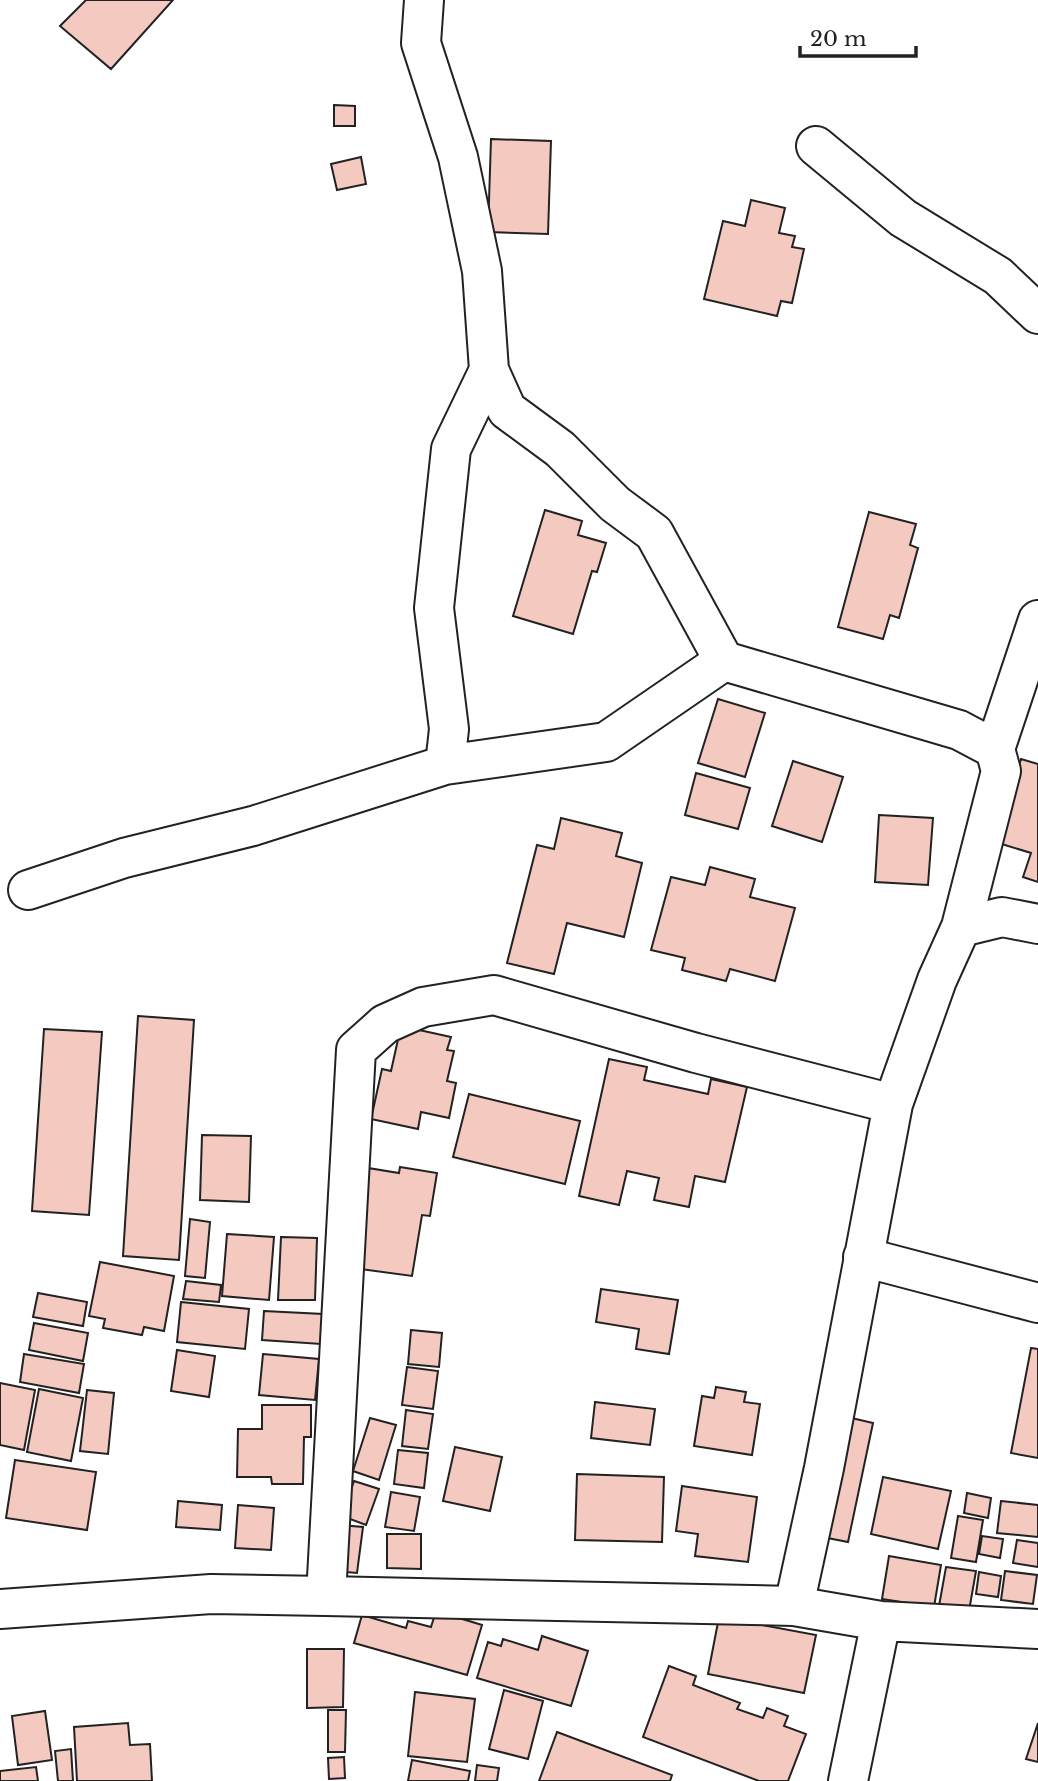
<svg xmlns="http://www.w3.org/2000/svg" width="1038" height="1781" viewBox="0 0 1038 1781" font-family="'Libre Baskerville',serif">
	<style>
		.building { fill: #f3c9c0; stroke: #222; stroke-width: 2 }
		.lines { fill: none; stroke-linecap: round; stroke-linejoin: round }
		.minor-casing { stroke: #222; stroke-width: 42 }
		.minor { stroke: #fff; stroke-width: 38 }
	</style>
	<rect width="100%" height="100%" fill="#fff"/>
	<path class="building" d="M 86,0 L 173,0 L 111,69 L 60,26 Z
		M 334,105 L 355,106 L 355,126 L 334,126 Z
		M 491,139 L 551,141 L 548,234 L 488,232 Z
		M 361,157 L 366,184 L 337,190 L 331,164 Z
		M 751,200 L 785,208 L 779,233 L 795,236 L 792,247 L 804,249 L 792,303 L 781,301 L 777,316 L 704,299 L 723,221 L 745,226 Z
		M 545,510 L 582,521 L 578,535 L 606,543 L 597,572 L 592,571 L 573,634 L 513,616 Z
		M 869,512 L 916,524 L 910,545 L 918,548 L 899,618 L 890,615 L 883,639 L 838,627 Z
		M 718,699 L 765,713 L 745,777 L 698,763 Z
		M 1021,759 L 1038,764 L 1038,882 L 1023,877 L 1031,853 L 995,842 Z
		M 793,761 L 843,777 L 822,842 L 772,826 Z
		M 696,773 L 750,788 L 738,829 L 685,815 Z
		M 879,815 L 933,818 L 928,885 L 875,882 Z
		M 561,818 L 622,833 L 616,856 L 642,863 L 624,937 L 567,923 L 554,974 L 507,963 L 537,845 L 554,849 Z
		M 710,867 L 755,879 L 750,897 L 795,908 L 775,981 L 730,969 L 726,981 L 682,970 L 685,958 L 651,950 L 671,877 L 705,885 Z
		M 138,1016 L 194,1020 L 179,1260 L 123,1256 Z
		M 401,1026 L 451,1037 L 447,1050 L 454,1051 L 447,1081 L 456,1083 L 449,1118 L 421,1112 L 418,1129 L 371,1119 L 382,1069 L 391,1071 Z
		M 44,1029 L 102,1032 L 89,1215 L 32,1211 Z
		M 609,1059 L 647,1067 L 644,1080 L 708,1094 L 711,1079 L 747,1087 L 725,1182 L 695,1176 L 689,1207 L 654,1200 L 659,1178 L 627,1171 L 619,1205 L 579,1196 Z
		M 469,1094 L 580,1121 L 565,1184 L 453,1157 Z
		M 202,1135 L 251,1136 L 249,1202 L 200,1200 Z
		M 400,1167 L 437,1173 L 430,1216 L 422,1215 L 412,1276 L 353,1268 L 368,1168 L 399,1173 Z
		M 190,1219 L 210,1222 L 205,1278 L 185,1276 Z
		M 227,1234 L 274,1237 L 269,1300 L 222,1296 Z
		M 281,1237 L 317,1238 L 315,1300 L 278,1300 Z
		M 100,1262 L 174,1276 L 164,1331 L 144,1327 L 142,1335 L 103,1328 L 105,1319 L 89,1316 Z
		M 186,1281 L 221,1285 L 219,1302 L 183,1299 Z
		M 601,1289 L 678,1300 L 669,1354 L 636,1349 L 639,1329 L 596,1322 Z
		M 38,1293 L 87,1302 L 83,1326 L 33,1317 Z
		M 181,1302 L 249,1309 L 245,1349 L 177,1342 Z
		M 264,1311 L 323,1314 L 321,1344 L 262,1340 Z
		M 34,1323 L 88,1333 L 83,1361 L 29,1350 Z
		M 411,1330 L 442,1333 L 439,1367 L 408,1364 Z
		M 1031,1348 L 1038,1349 L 1038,1458 L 1011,1453 Z
		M 177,1350 L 215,1356 L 209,1397 L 171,1391 Z
		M 24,1354 L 84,1364 L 79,1393 L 20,1382 Z
		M 263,1354 L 319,1359 L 315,1400 L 259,1395 Z
		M 407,1367 L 438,1371 L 433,1409 L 402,1405 Z
		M 0,1383 L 35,1390 L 24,1450 L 0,1445 Z
		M 716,1387 L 746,1392 L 744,1402 L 760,1404 L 752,1455 L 694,1446 L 702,1396 L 714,1398 Z
		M 39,1389 L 83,1398 L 71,1461 L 27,1452 Z
		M 87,1390 L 114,1393 L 108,1454 L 80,1451 Z
		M 595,1402 L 655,1409 L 650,1445 L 591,1438 Z
		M 262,1405 L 311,1405 L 311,1437 L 304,1437 L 303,1484 L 272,1484 L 271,1477 L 237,1477 L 238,1429 L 262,1429 Z
		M 406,1410 L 433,1414 L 428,1449 L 402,1446 Z
		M 843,1416 L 873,1423 L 848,1542 L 817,1536 Z
		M 370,1418 L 396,1425 L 379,1480 L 353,1471 Z
		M 455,1447 L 502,1457 L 490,1511 L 443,1501 Z
		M 398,1450 L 428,1453 L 424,1488 L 394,1484 Z
		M 15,1460 L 96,1472 L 87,1530 L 6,1518 Z
		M 577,1474 L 664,1477 L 662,1542 L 575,1540 Z
		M 883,1477 L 951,1491 L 938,1549 L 871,1534 Z
		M 354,1481 L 379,1489 L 366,1525 L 342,1516 Z
		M 682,1486 L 757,1497 L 748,1562 L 695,1556 L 698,1534 L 676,1531 Z
		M 391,1492 L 420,1497 L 414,1531 L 385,1527 Z
		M 967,1493 L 991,1498 L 988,1518 L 964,1513 Z
		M 178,1501 L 222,1505 L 220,1530 L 176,1527 Z
		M 1001,1501 L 1038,1505 L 1038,1537 L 997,1533 Z
		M 238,1505 L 274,1508 L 271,1550 L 235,1548 Z
		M 958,1516 L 983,1520 L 976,1562 L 951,1558 Z
		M 340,1525 L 363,1527 L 357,1573 L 335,1571 Z
		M 387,1534 L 421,1534 L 421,1569 L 387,1568 Z
		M 982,1536 L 1003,1539 L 1000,1558 L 979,1554 Z
		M 1017,1540 L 1038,1543 L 1038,1567 L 1013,1563 Z
		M 889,1556 L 941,1565 L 934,1607 L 882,1599 Z
		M 946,1567 L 976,1571 L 969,1611 L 939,1606 Z
		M 1005,1571 L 1037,1575 L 1033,1604 L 1001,1600 Z
		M 979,1572 L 1001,1576 L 998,1597 L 976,1594 Z
		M 436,1611 L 482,1625 L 467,1675 L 354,1643 L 362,1615 L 406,1628 L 408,1621 L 431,1627 Z
		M 719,1617 L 816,1635 L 804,1693 L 708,1674 Z
		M 542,1636 L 588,1651 L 571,1706 L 477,1678 L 488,1642 L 501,1646 L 503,1639 L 538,1650 Z
		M 307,1649 L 344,1649 L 343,1707 L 307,1708 Z
		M 669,1666 L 696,1676 L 693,1685 L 740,1703 L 737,1709 L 763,1718 L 767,1708 L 788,1716 L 784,1726 L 806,1734 L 788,1781 L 759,1781 L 643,1737 Z
		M 504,1690 L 543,1701 L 528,1759 L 489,1749 Z
		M 415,1692 L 475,1699 L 467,1762 L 408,1756 Z
		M 328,1710 L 346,1710 L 345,1752 L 328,1752 Z
		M 45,1711 L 52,1760 L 18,1765 L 12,1716 Z
		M 128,1723 L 130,1745 L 150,1744 L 152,1781 L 77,1781 L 74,1727 Z
		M 1038,1723 L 1038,1762 L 1026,1759 Z
		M 557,1732 L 672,1775 L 670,1781 L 539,1781 Z
		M 71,1749 L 73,1781 L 58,1781 L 55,1751 Z
		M 344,1757 L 345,1778 L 329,1779 L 328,1758 Z
		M 412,1760 L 470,1771 L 468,1781 L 408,1781 Z
		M 477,1765 L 499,1768 L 497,1781 L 475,1781 Z
		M 36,1767 L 38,1781 L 0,1781 L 0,1771 Z"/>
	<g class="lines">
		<g class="minor-casing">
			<path id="minor" d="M 424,0 L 421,43 L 458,157 L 482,271 L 489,370 L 507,410 L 560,449 L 615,504 L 654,533 L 724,661 L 959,730 L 995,749 L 1001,771 L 961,927
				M 816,146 L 903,218 L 998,276 L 1038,314
				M 995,749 L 1038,620
				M 445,765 L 449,729 L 434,608 L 451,449 L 489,370
				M 28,890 L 124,858 L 253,826 L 445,765 L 606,742 L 724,661
				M 863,1257 L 1038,1303
				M 326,1596 L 356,1050 L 385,1024 L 423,1007 L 494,995 L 696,1053 L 893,1104
				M 794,1606 L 824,1468 L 893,1104 L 937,980 L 961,927 L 1002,917 L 1038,924
				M 0,1609 L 211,1594 L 326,1596 L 794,1606 L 881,1621 L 1038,1629
				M 848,1781 L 881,1621"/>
		</g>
		<use href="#minor" class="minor"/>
	</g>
	<path d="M800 46v10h116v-10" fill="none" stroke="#222222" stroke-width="3.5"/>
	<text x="810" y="46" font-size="21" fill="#222222" stroke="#ffffff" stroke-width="5" paint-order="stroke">20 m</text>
</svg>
